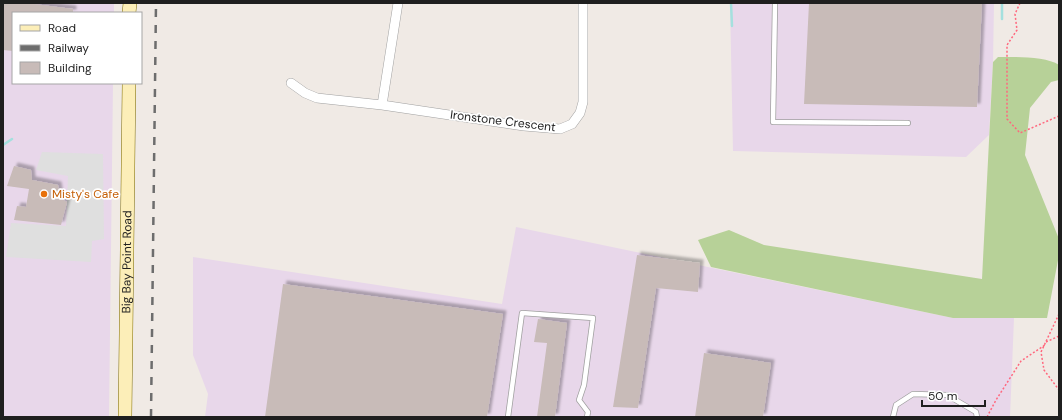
<svg xmlns="http://www.w3.org/2000/svg" width="1062" height="420" viewBox="0 0 1062 420" font-family="'DM Sans',sans-serif">
	<style>
		.industrial { fill: #e8d7ea }
		.forest { fill: #b7d198 }
		.parking { fill: #dfdfdf }
		.lines { fill: none; stroke-linecap: round; stroke-linejoin: round }
		.stream { stroke: #a4e0de; stroke-width: 2.5 }
		.building { fill: #c8bbb8; filter: url(#shadow) }
		.lane-casing { stroke: #a0a0a0; stroke-width: 6 }
		.street-casing { stroke: #a0a0a0; stroke-width: 10 }
		.secondary-casing { stroke: #7c6a01; stroke-width: 14 }
		.path { stroke: #ff687e; stroke-width: 1.5; stroke-dasharray: 2 2; stroke-linecap: butt }
		.lane { stroke: #fff; stroke-width: 4.5 }
		.street { stroke: #fff; stroke-width: 9 }
		.secondary { stroke: #fceeb8; stroke-width: 13 }
		.rail { stroke: #6d6d6d; stroke-width: 2.5; stroke-dasharray: 8 8; stroke-linecap: butt }
		.food-dot { fill: #e8710a; stroke: #fff; stroke-width: 1.5 }
		.labels { text-anchor: middle; dominant-baseline: central; stroke-width: 3.5; stroke-linejoin: round; paint-order: stroke }
		.street-label { font-size: 12px; fill: #1f1f1f; stroke: #fff }
		.food-label { font-size: 12px; fill: #c56008; stroke: #fff; text-anchor: start }
	</style>
	<defs>
		<filter id="shadow"><feDropShadow dx="3.5" dy="-3.5" stdDeviation="1" flood-color="#0004"/></filter>
	</defs>
	<rect width="100%" height="100%" fill="#f0eae5"/>
	<path class="industrial" d="M 3,3 L 114,3 L 114,13 L 13,13 L 13,83 L 113,83 L 109,417 L 3,417 Z
		M 730,3 L 994,3 L 993,62 L 989,135 L 966,157 L 733,151 Z
		M 516,227 L 953,318 L 1014,318 L 1010,417 L 205,417 L 208,394 L 193,355 L 193,257 L 502,304 Z"/>
	<path class="forest" d="M 998,57 C 1013,57 1046,56 1059,65 L 1059,80 L 1051,82 L 1030,108 L 1025,155 L 1059,239 L 1059,255 L 1047,318 L 953,318 L 711,267 L 698,240 L 729,230 L 764,245 L 982,279 L 993,62 Z"/>
	<path class="parking" d="M 42,152 L 103,154 L 104,239 L 92,241 L 91,262 L 6,257 L 11,223 L 66,226 L 68,176 L 36,170 Z"/>
	<g class="lines">
		<path class="stream" d="M 731,3 L 732,26
			M 1002,19 L 1002,3
			M 3,145 L 12,139"/>
	</g>
	<path class="building" d="M 3,3 L 26,3 L 73,9 L 73,13 L 13,13 L 13,51 L 3,50 Z
		M 809,3 L 982,3 L 977,107 L 804,104 Z
		M 14,166 L 31,170 L 32,180 L 58,185 L 60,198 L 67,202 L 61,225 L 14,220 L 17,206 L 26,207 L 29,189 L 7,186 Z
		M 637,255 L 700,263 L 698,292 L 656,288 L 638,408 L 613,407 Z
		M 283,284 L 503,314 L 487,417 L 265,417 Z
		M 538,319 L 567,323 L 555,417 L 537,417 L 547,343 L 534,342 Z
		M 704,353 L 771,363 L 763,417 L 695,417 Z"/>
	<g class="lines">
		<g class="lane-casing">
			<path id="lane" d="M 775,3 L 773,122 L 908,123
				M 508,417 L 522,313 L 593,318 L 584,385 L 579,400 L 588,412 L 587,417
				M 893,417 L 896,405 L 913,394 L 947,395 L 976,412 L 977,417"/>
		</g>
		<g class="street-casing">
			<path id="street" d="M 291,83 L 305,93 L 317,98 L 382,105 L 524,126 L 560,129 L 572,124 L 580,113 L 583,102 L 583,3
				M 382,105 L 398,3"/>
		</g>
		<g class="secondary-casing">
			<g id="secondary">
				<path d="M 129,13 L 130,3"/>
				<path id="s1" d="M 125,417 L 129,83"/>
			</g>
		</g>
		<path class="path" d="M 1020,3 L 1015,14 L 1017,30 L 1007,45 L 1007,119 L 1020,133 L 1059,116
			M 1059,314 L 1041,352 L 1044,370 L 1059,390
			M 1046,342 L 1059,336
			M 987,417 L 996,400 L 1021,361 L 1045,345"/>
		<use href="#lane" class="lane"/>
		<use href="#street" class="street"/>
		<use href="#secondary" class="secondary"/>
		<path class="rail" d="M 151,417 L 156,3"/>
	</g>
	<circle class="food-dot" cx="44" cy="194" r="4"/>
	<g class="labels">
		<g class="street-label">
			<text transform="translate(503 121) rotate(7)">Ironstone Crescent</text>
			<text stroke="none"><textPath href="#s1" startOffset="155">Big Bay Point Road</textPath></text>
		</g>
		<g class="food-label">
			<text x="52" y="194">Misty's Cafe</text>
		</g>
	</g>
	<rect width="1062" height="420" fill="none" stroke="#1f1f1f" stroke-width="8"/>
	<rect x="12" y="12" width="130" height="72" fill="#ffffff" stroke="#a5a5a5"/>
	<rect x="20" y="25" width="20" height="6" fill="#fceeb8" stroke="#a5a5a5"/>
	<text x="48" y="32" font-size="12" fill="#1f1f1f">Road</text>
	<rect x="20" y="45" width="20" height="6" fill="#6d6d6d" stroke="#a5a5a5"/>
	<text x="48" y="52" font-size="12" fill="#1f1f1f">Railway</text>
	<rect x="20" y="62" width="20" height="12" fill="#c8bbb8" stroke="#a5a5a5"/>
	<text x="48" y="72" font-size="12" fill="#1f1f1f">Building</text>
	<path d="M922 400v6h63v-6" fill="none" stroke="#1f1f1f" stroke-width="2"/>
	<text x="928" y="400" font-size="12" fill="#1f1f1f" stroke="#ffffff" stroke-width="3" paint-order="stroke">50 m</text>
</svg>
